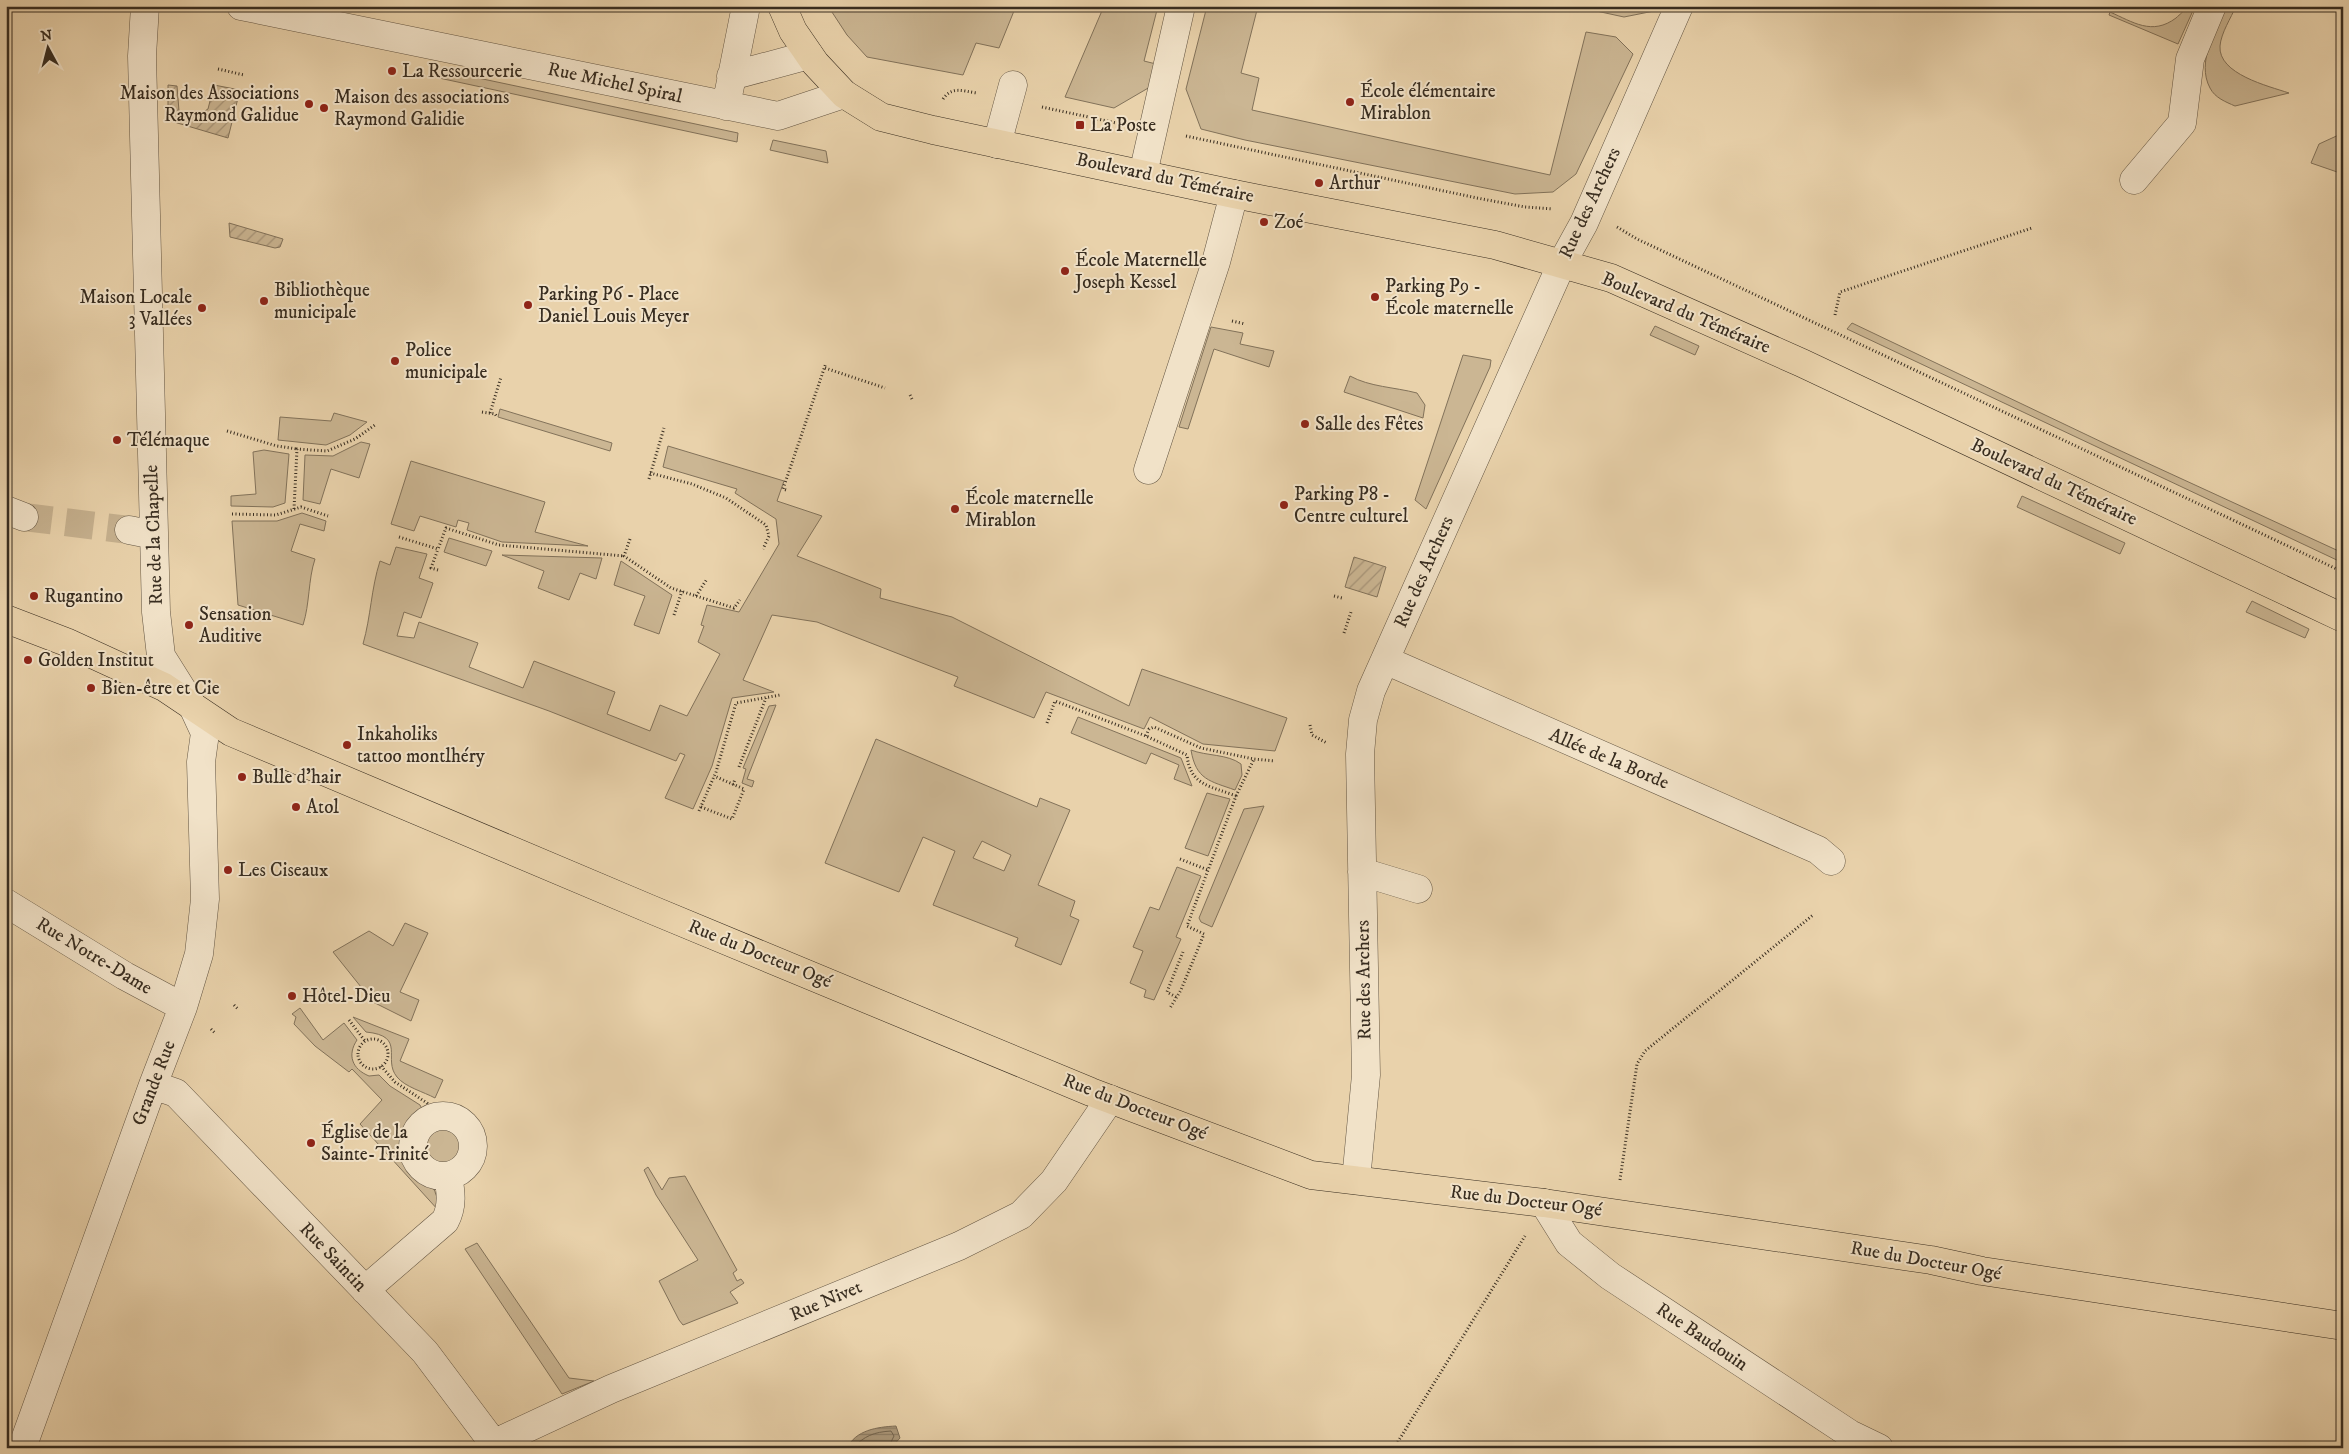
<svg xmlns="http://www.w3.org/2000/svg" width="2349" height="1454" viewBox="0 0 2349 1454" font-family="'IM FELL DW Pica',serif">
	<style>
		.grass { fill: #cbb693; stroke: #82725a; fill-rule: evenodd }
		.garden { fill: url(#garden-furrows); stroke: #82725a }
		.water { fill: url(#water-rules); stroke: #7e6e57 }
		.lines { fill: none; stroke-linecap: round; stroke-linejoin: round }
		.shore { stroke: #72644e; stroke-width: 1 }
		.minor-tunnel { stroke: #c6b18f; stroke-width: 28; stroke-dasharray: 28 14; stroke-linecap: butt }
		.minor-casing { stroke: #645643; stroke-width: 29 }
		.major-casing { stroke: #382d20; stroke-width: 29 }
		.path { stroke: #382d20; stroke-width: 3; stroke-dasharray: 1 2.5; stroke-linecap: butt }
		.minor { stroke: #f1e2c8; stroke-width: 28 }
		.major { stroke: #e9d2ab; stroke-width: 28 }
		.poi-dot { fill: #8f2418; stroke: #f1e2c8; stroke-width: 2 }
		.labels { text-anchor: middle; dominant-baseline: central; stroke-width: 4; stroke-linejoin: round; paint-order: stroke }
		.poi-label { font-size: 19px; fill: #382d20; stroke: #f1e2c8; text-anchor: start }
		.street-label { font-size: 19px; fill: #382d20; stroke: #f1e2c8 }
	</style>
	<defs>
		<pattern id="garden-furrows" width="10" height="10" patternUnits="userSpaceOnUse" patternTransform="scale(1.25)"><rect width="10" height="10" fill="#cbb693"/><path d="M-1 1l2-2M0 10L10 0M9 11l2-2" fill="none" stroke="#a69478"/></pattern>
		<pattern id="water-rules" width="6" height="5" patternUnits="userSpaceOnUse" patternTransform="scale(1.25)"><rect width="6" height="5" fill="#ad9a7c"/><path d="M0 2.5h6" fill="none" stroke="#8e7e65"/></pattern>
	</defs>
	<rect width="100%" height="100%" fill="#e9d2ab"/>
	<filter id="stains"><feTurbulence type="fractalNoise" baseFrequency=".004" numOctaves="4"/><feColorMatrix values="0 0 0 0 .2 0 0 0 0 .09 0 0 0 0 .02 0 0 0 .5 -.17"/></filter>
	<radialGradient id="worn" r=".72"><stop offset=".6" stop-color="#630" stop-opacity="0"/><stop offset="1" stop-color="#630" stop-opacity=".3"/></radialGradient>
	<path class="grass" d="M 828,6 L 1016,6 L 999,48 L 976,43 L 963,75 L 867,57 L 847,35 Z
		M 1104,6 L 1158,6 L 1144,61 L 1156,64 L 1150,87 L 1114,108 L 1065,97 Z
		M 1207,6 L 1258,6 L 1241,73 L 1259,78 L 1252,110 L 1550,175 L 1586,32 L 1616,37 L 1633,54 L 1576,174 L 1553,192 L 1515,194 L 1245,140 L 1201,129 L 1186,89 Z
		M 1588,6 L 1656,6 L 1654,11 L 1624,17 L 1587,9 Z
		M 2186,6 L 2195,6 L 2178,44 L 2109,15 L 2110,12 C 2133,22 2152,36 2176,18 C 2180,14 2184,12 2186,6 Z
		M 2227,6 L 2236,6 C 2231,18 2221,33 2220,46 C 2218,74 2268,86 2289,93 L 2235,106 C 2226,102 2215,98 2210,88 C 2196,62 2216,29 2227,6 Z
		M 445,71 L 738,133 L 737,142 L 439,78 L 440,73 Z
		M 2343,133 L 2343,174 L 2311,163 L 2319,144 Z
		M 773,140 L 826,151 L 828,163 L 770,150 Z
		M 1852,323 L 2108,445 L 2343,553 L 2341,562 L 1847,329 Z
		M 1655,326 L 1699,346 L 1695,355 L 1650,335 Z
		M 1211,327 L 1243,333 L 1240,344 L 1274,351 L 1269,367 L 1214,349 L 1188,429 L 1179,427 Z
		M 1463,355 L 1491,360 L 1490,367 L 1426,509 L 1415,500 Z
		M 1350,376 C 1370,387 1394,387 1417,393 L 1425,405 L 1423,418 L 1344,392 Z
		M 500,409 L 612,443 L 610,451 L 498,417 Z
		M 334,413 L 367,422 L 350,435 L 326,445 L 278,440 L 280,417 L 331,421 Z
		M 361,442 L 370,444 L 359,478 L 331,469 L 320,504 L 303,500 L 305,455 L 333,456 Z
		M 668,446 L 784,481 L 777,501 L 822,516 L 797,556 L 881,589 L 880,598 L 952,617 L 1129,706 L 1142,669 L 1287,718 L 1275,751 L 1203,744 L 1150,717 L 1144,729 L 1046,692 L 1034,718 L 954,686 L 958,677 L 817,622 L 772,615 L 743,680 L 774,692 L 732,698 L 712,766 L 693,809 L 665,798 L 685,755 L 680,753 L 676,761 L 549,711 L 363,644 C 371,616 371,589 380,561 L 390,565 L 396,547 L 427,554 L 419,578 L 433,583 L 421,618 L 404,612 L 397,636 L 414,638 L 419,622 L 478,643 L 469,667 L 523,688 L 534,661 L 615,692 L 607,714 L 650,731 L 660,705 L 687,716 L 720,654 L 698,642 L 704,626 L 701,625 L 707,605 L 739,612 L 779,544 L 776,519 L 735,493 L 737,489 L 663,467 Z
		M 264,450 L 289,454 L 285,503 L 273,507 L 231,506 L 231,496 L 256,494 L 253,452 Z
		M 411,461 L 545,502 L 535,532 L 588,546 L 502,542 L 467,530 L 469,523 L 458,520 L 456,527 L 420,516 L 414,531 L 391,524 Z
		M 2022,496 L 2125,543 L 2120,554 L 2017,507 Z
		M 302,513 L 326,521 L 324,531 L 300,524 L 291,551 L 315,559 C 308,580 310,603 303,625 L 238,605 L 232,521 L 277,521 Z
		M 449,538 L 492,551 L 486,566 L 444,552 Z
		M 502,555 L 602,558 L 596,579 L 580,573 L 569,600 L 538,588 L 544,571 Z
		M 621,561 L 672,595 L 659,634 L 634,625 L 645,596 L 614,585 Z
		M 2252,601 L 2309,629 L 2305,638 L 2246,612 Z
		M 776,705 L 747,779 L 754,781 L 752,787 L 742,783 L 746,769 L 743,768 L 769,706 Z
		M 1078,717 L 1181,758 L 1192,786 L 1174,779 L 1179,765 L 1151,753 L 1146,764 L 1071,733 Z
		M 876,739 L 1037,807 L 1040,798 L 1070,810 L 1038,885 L 1075,901 L 1070,916 L 1079,920 L 1061,965 L 1015,946 L 1018,938 L 933,905 L 955,851 L 923,837 L 899,892 L 825,863 ZM 982,841 L 1011,855 L 1004,871 L 973,858 Z
		M 1191,750 C 1206,756 1228,754 1241,764 L 1242,775 L 1235,790 C 1210,781 1196,780 1191,750 Z
		M 1207,793 L 1230,799 L 1208,856 L 1185,848 Z
		M 1264,806 L 1212,927 L 1201,922 L 1199,918 L 1244,809 Z
		M 1177,867 L 1201,876 L 1176,937 L 1181,939 L 1154,1000 L 1144,997 L 1146,990 L 1130,983 L 1143,951 L 1133,947 L 1150,907 L 1159,910 Z
		M 405,923 L 428,933 L 400,992 L 419,1000 L 411,1021 L 373,1002 L 333,952 L 369,931 L 393,946 Z
		M 300,1008 L 323,1040 L 344,1023 L 357,1040 C 347,1055 352,1069 369,1076 L 379,1075 L 390,1086 L 420,1105 L 423,1111 C 404,1127 392,1156 415,1175 C 419,1179 424,1179 429,1182 C 435,1187 439,1203 439,1211 L 360,1124 L 382,1100 L 352,1069 L 349,1072 L 315,1046 L 294,1024 L 296,1017 L 292,1014 Z
		M 353,1017 L 409,1039 L 400,1061 L 443,1080 L 435,1098 C 424,1092 405,1087 397,1077 C 382,1059 407,1036 366,1032 Z
		M423 1146a20 20 0 1 1 40 0a20 20 0 1 1-40 0Z
		M 648,1167 L 662,1190 L 669,1178 L 685,1176 L 737,1270 L 733,1273 L 737,1281 L 741,1279 L 744,1283 L 730,1292 L 738,1303 L 683,1325 L 679,1320 L 659,1281 L 698,1260 L 656,1195 L 644,1170 Z
		M 477,1243 L 569,1378 L 594,1381 L 562,1394 L 465,1249 Z"/>
	<path class="garden" d="M 168,85 L 177,86 L 179,111 C 191,116 198,116 208,109 L 214,85 L 240,90 L 228,138 L 174,122 L 168,114 Z
		M 229,223 L 283,239 L 280,247 L 275,248 L 230,237 Z
		M 1354,557 L 1386,567 L 1377,597 L 1345,587 Z"/>
	<path class="water" d="M 896,1426 L 900,1438 L 891,1448 L 847,1448 C 856,1430 877,1427 896,1426 Z"/>
	<g class="lines">
		<path class="shore" d="M 853,1448 C 864,1436 874,1432 891,1431 L 894,1436 L 888,1448"/>
		<path class="minor-tunnel" d="M 24,517 L 129,530"/>
		<g class="minor-casing">
			<path id="minor" d="M 241,6 L 778,116 L 844,94
				M 731,76 L 809,55
				M 726,106 L 746,6
				M 997,144 L 1013,85
				M 1143,174 L 1181,6
				M 2134,180 L 2182,123 L 2190,59 L 2212,6
				M 1148,470 L 1216,262 L 1234,194
				M 6,510 L 24,517
				M 129,530 L 154,535
				M 1385,660 L 1818,850 L 1831,861
				M 1362,872 L 1418,889
				M 6,903 L 125,976 L 183,1007
				M 153,1085 L 176,1093 L 425,1352 L 497,1448
				M413 1146a30 30 0 1 1 60 0a30 30 0 1 1-60 0Z
				M 1356,1180 L 1366,1075 L 1360,754 L 1363,720 L 1371,691 L 1562,263 L 1584,223 L 1679,6
				M 1544,1203 L 1569,1243 L 1610,1276 L 1850,1434 L 1879,1448
				M 365,1290 L 445,1221 C 453,1206 451,1192 448,1176
				M 495,1443 L 611,1389 L 959,1246 L 1021,1215 L 1054,1181 L 1110,1099
				M 22,1448 L 153,1085 L 183,1007 L 199,954 L 205,899 L 201,762 L 205,733 L 193,707 L 161,656 L 156,612 L 142,56 L 145,6"/>
		</g>
		<g class="major-casing">
			<path id="major" d="M 782,6 L 793,31 L 815,63 L 844,94 L 881,117 L 933,130 L 1234,194 L 1495,245 L 1611,278 L 1802,363 L 2343,618
				M 6,619 L 66,642 L 164,687 L 231,732 L 650,909 L 1091,1092 L 1311,1175 L 1544,1203 L 1931,1260 L 1982,1271 L 2343,1326"/>
		</g>
		<path class="path" d="M 218,69 L 244,75
			M 943,99 C 952,86 962,91 977,93
			M 1042,107 L 1121,124
			M 1186,136 L 1477,198 L 1525,207 L 1553,209
			M 1617,227 L 1637,239 L 2343,572
			M 1835,315 L 1840,292 L 2032,228
			M 1232,321 L 1245,324
			M 825,368 L 885,388
			M 910,395 L 913,401
			M 482,412 L 495,414 L 497,417
			M 490,413 L 501,377
			M 227,431 L 277,446 L 297,449
			M 650,473 L 692,484 L 726,498 L 766,525 L 769,536 L 763,549
			M 649,479 L 664,428
			M 786,490 L 783,489 L 826,363
			M 294,509 L 297,449 L 327,451 L 355,439 L 375,425
			M 232,514 L 276,515 L 301,507 L 328,516
			M 399,537 L 438,549 L 446,528 L 499,545 L 624,556
			M 630,539 L 624,556 L 671,588 L 734,608 L 740,600
			M 438,570 L 431,568 L 438,549
			M 696,596 L 707,579
			M 1334,596 L 1342,598
			M 674,615 L 682,591
			M 1344,633 L 1351,612
			M 1047,723 L 1055,701 L 1146,736 L 1187,755 C 1190,786 1211,786 1236,796 L 1187,926 L 1204,934 L 1181,990 L 1170,1008
			M 1310,725 L 1312,735 L 1327,743
			M 1146,736 L 1149,729 L 1154,727 L 1201,748 L 1254,759 L 1275,761
			M 739,767 L 766,698
			M 733,785 L 735,779
			M 1236,796 L 1254,759
			M 701,807 L 732,819 L 744,789 L 714,776
			M 699,811 L 716,772 L 736,703 L 780,695
			M 1180,859 L 1208,870
			M 1176,997 L 1167,992 L 1183,952
			M 234,1005 L 238,1009
			M 349,1020 L 365,1041
			M 211,1029 L 215,1033
			M358 1054a15 15 0 1 1 30 0a15 15 0 1 1-30 0Z
			M 381,1066 L 395,1082 L 427,1103 L 435,1116
			M 1620,1180 L 1637,1064 L 1645,1051 L 1813,915
			M 1394,1448 L 1525,1236"/>
		<use href="#minor" class="minor"/>
		<use href="#major" class="major"/>
	</g>
	<g class="poi-dot">
		<circle cx="392" cy="71" r="5"/>
		<circle cx="1350" cy="102" r="5"/>
		<circle cx="309" cy="104" r="5"/>
		<circle cx="324" cy="108" r="5"/>
		<rect x="1075" y="120" width="10" height="10" rx="2.5"/>
		<circle cx="1319" cy="183" r="5"/>
		<circle cx="1264" cy="222" r="5"/>
		<circle cx="1065" cy="271" r="5"/>
		<circle cx="1375" cy="297" r="5"/>
		<circle cx="264" cy="301" r="5"/>
		<circle cx="528" cy="305" r="5"/>
		<circle cx="202" cy="308" r="5"/>
		<circle cx="395" cy="361" r="5"/>
		<circle cx="1305" cy="424" r="5"/>
		<circle cx="117" cy="440" r="5"/>
		<circle cx="1284" cy="505" r="5"/>
		<circle cx="955" cy="509" r="5"/>
		<circle cx="34" cy="596" r="5"/>
		<circle cx="189" cy="625" r="5"/>
		<circle cx="28" cy="660" r="5"/>
		<circle cx="91" cy="688" r="5"/>
		<circle cx="347" cy="745" r="5"/>
		<circle cx="242" cy="777" r="5"/>
		<circle cx="296" cy="807" r="5"/>
		<circle cx="228" cy="870" r="5"/>
		<circle cx="292" cy="996" r="5"/>
		<circle cx="311" cy="1143" r="5"/>
	</g>
	<g class="labels">
		<g class="poi-label">
			<text x="402" y="71">La Ressourcerie</text>
			<text x="1360" y="91">École élémentaire<tspan x="1360" dy="22">Mirablon</tspan></text>
			<text x="299" y="93" text-anchor="end">Maison des Associations<tspan x="299" dy="22">Raymond Galidue</tspan></text>
			<text x="334" y="97">Maison des associations<tspan x="334" dy="22">Raymond Galidie</tspan></text>
			<text x="1090" y="125">La Poste</text>
			<text x="1329" y="183">Arthur</text>
			<text x="1274" y="222">Zoé</text>
			<text x="1075" y="260">École Maternelle<tspan x="1075" dy="22">Joseph Kessel</tspan></text>
			<text x="1385" y="286">Parking P9 -<tspan x="1385" dy="22">École maternelle</tspan></text>
			<text x="274" y="290">Bibliothèque<tspan x="274" dy="22">municipale</tspan></text>
			<text x="538" y="294">Parking P6 - Place<tspan x="538" dy="22">Daniel Louis Meyer</tspan></text>
			<text x="192" y="297" text-anchor="end">Maison Locale<tspan x="192" dy="22">3 Vallées</tspan></text>
			<text x="405" y="350">Police<tspan x="405" dy="22">municipale</tspan></text>
			<text x="1315" y="424">Salle des Fêtes</text>
			<text x="127" y="440">Télémaque</text>
			<text x="1294" y="494">Parking P8 -<tspan x="1294" dy="22">Centre culturel</tspan></text>
			<text x="965" y="498">École maternelle<tspan x="965" dy="22">Mirablon</tspan></text>
			<text x="44" y="596">Rugantino</text>
			<text x="199" y="614">Sensation<tspan x="199" dy="22">Auditive</tspan></text>
			<text x="38" y="660">Golden Institut</text>
			<text x="101" y="688">Bien-être et Cie</text>
			<text x="357" y="734">Inkaholiks<tspan x="357" dy="22">tattoo montlhéry</tspan></text>
			<text x="252" y="777">Bulle d'hair</text>
			<text x="306" y="807">Atol</text>
			<text x="238" y="870">Les Ciseaux</text>
			<text x="302" y="996">Hôtel-Dieu</text>
			<text x="321" y="1132">Église de la<tspan x="321" dy="22">Sainte-Trinité</tspan></text>
		</g>
		<g class="street-label">
			<text transform="translate(615 83) rotate(12)">Rue Michel Spiral</text>
			<text transform="translate(1165 178) rotate(12)">Boulevard du Téméraire</text>
			<text transform="translate(1590 203) rotate(-65)">Rue des Archers</text>
			<text transform="translate(1686 313) rotate(23)">Boulevard du Téméraire</text>
			<text transform="translate(2054 482) rotate(25)">Boulevard du Téméraire</text>
			<text transform="translate(154 535) rotate(-92)">Rue de la Chapelle</text>
			<text transform="translate(1424 572) rotate(-66)">Rue des Archers</text>
			<text transform="translate(1609 759) rotate(23)">Allée de la Borde</text>
			<text transform="translate(760 954) rotate(22)">Rue du Docteur Ogé</text>
			<text transform="translate(94 956) rotate(31)">Rue Notre-Dame</text>
			<text transform="translate(1364 980) rotate(-91)">Rue des Archers</text>
			<text transform="translate(154 1083) rotate(-69)">Grande Rue</text>
			<text transform="translate(1135 1107) rotate(21)">Rue du Docteur Ogé</text>
			<text transform="translate(1526 1201) rotate(7)">Rue du Docteur Ogé</text>
			<text transform="translate(333 1257) rotate(46)">Rue Saintin</text>
			<text transform="translate(1926 1261) rotate(10)">Rue du Docteur Ogé</text>
			<text transform="translate(826 1301) rotate(-23)">Rue Nivet</text>
			<text transform="translate(1702 1337) rotate(34)">Rue Baudouin</text>
		</g>
	</g>
	<rect width="2349" height="1454" fill="none" stroke="#e9d2ab" stroke-width="25"/>
	<rect x="8" y="8" width="2334" height="1439" fill="none" stroke="#382d20" stroke-width="2.5"/>
	<rect x="12" y="12" width="2324" height="1429" fill="none" stroke="#382d20"/>
	<g transform="translate(48 48) rotate(353)" stroke="#f1e2c8" stroke-width="4" paint-order="stroke">
	<path d="M0-4L9 19L0 12L-9 19Z" fill="#382d20"/>
	<text y="-8" font-size="14" font-weight="bold" text-anchor="middle" fill="#382d20">N</text>
	</g>
	<rect width="100%" height="100%" filter="url(#stains)"/>
	<rect width="100%" height="100%" fill="url(#worn)"/>
</svg>
